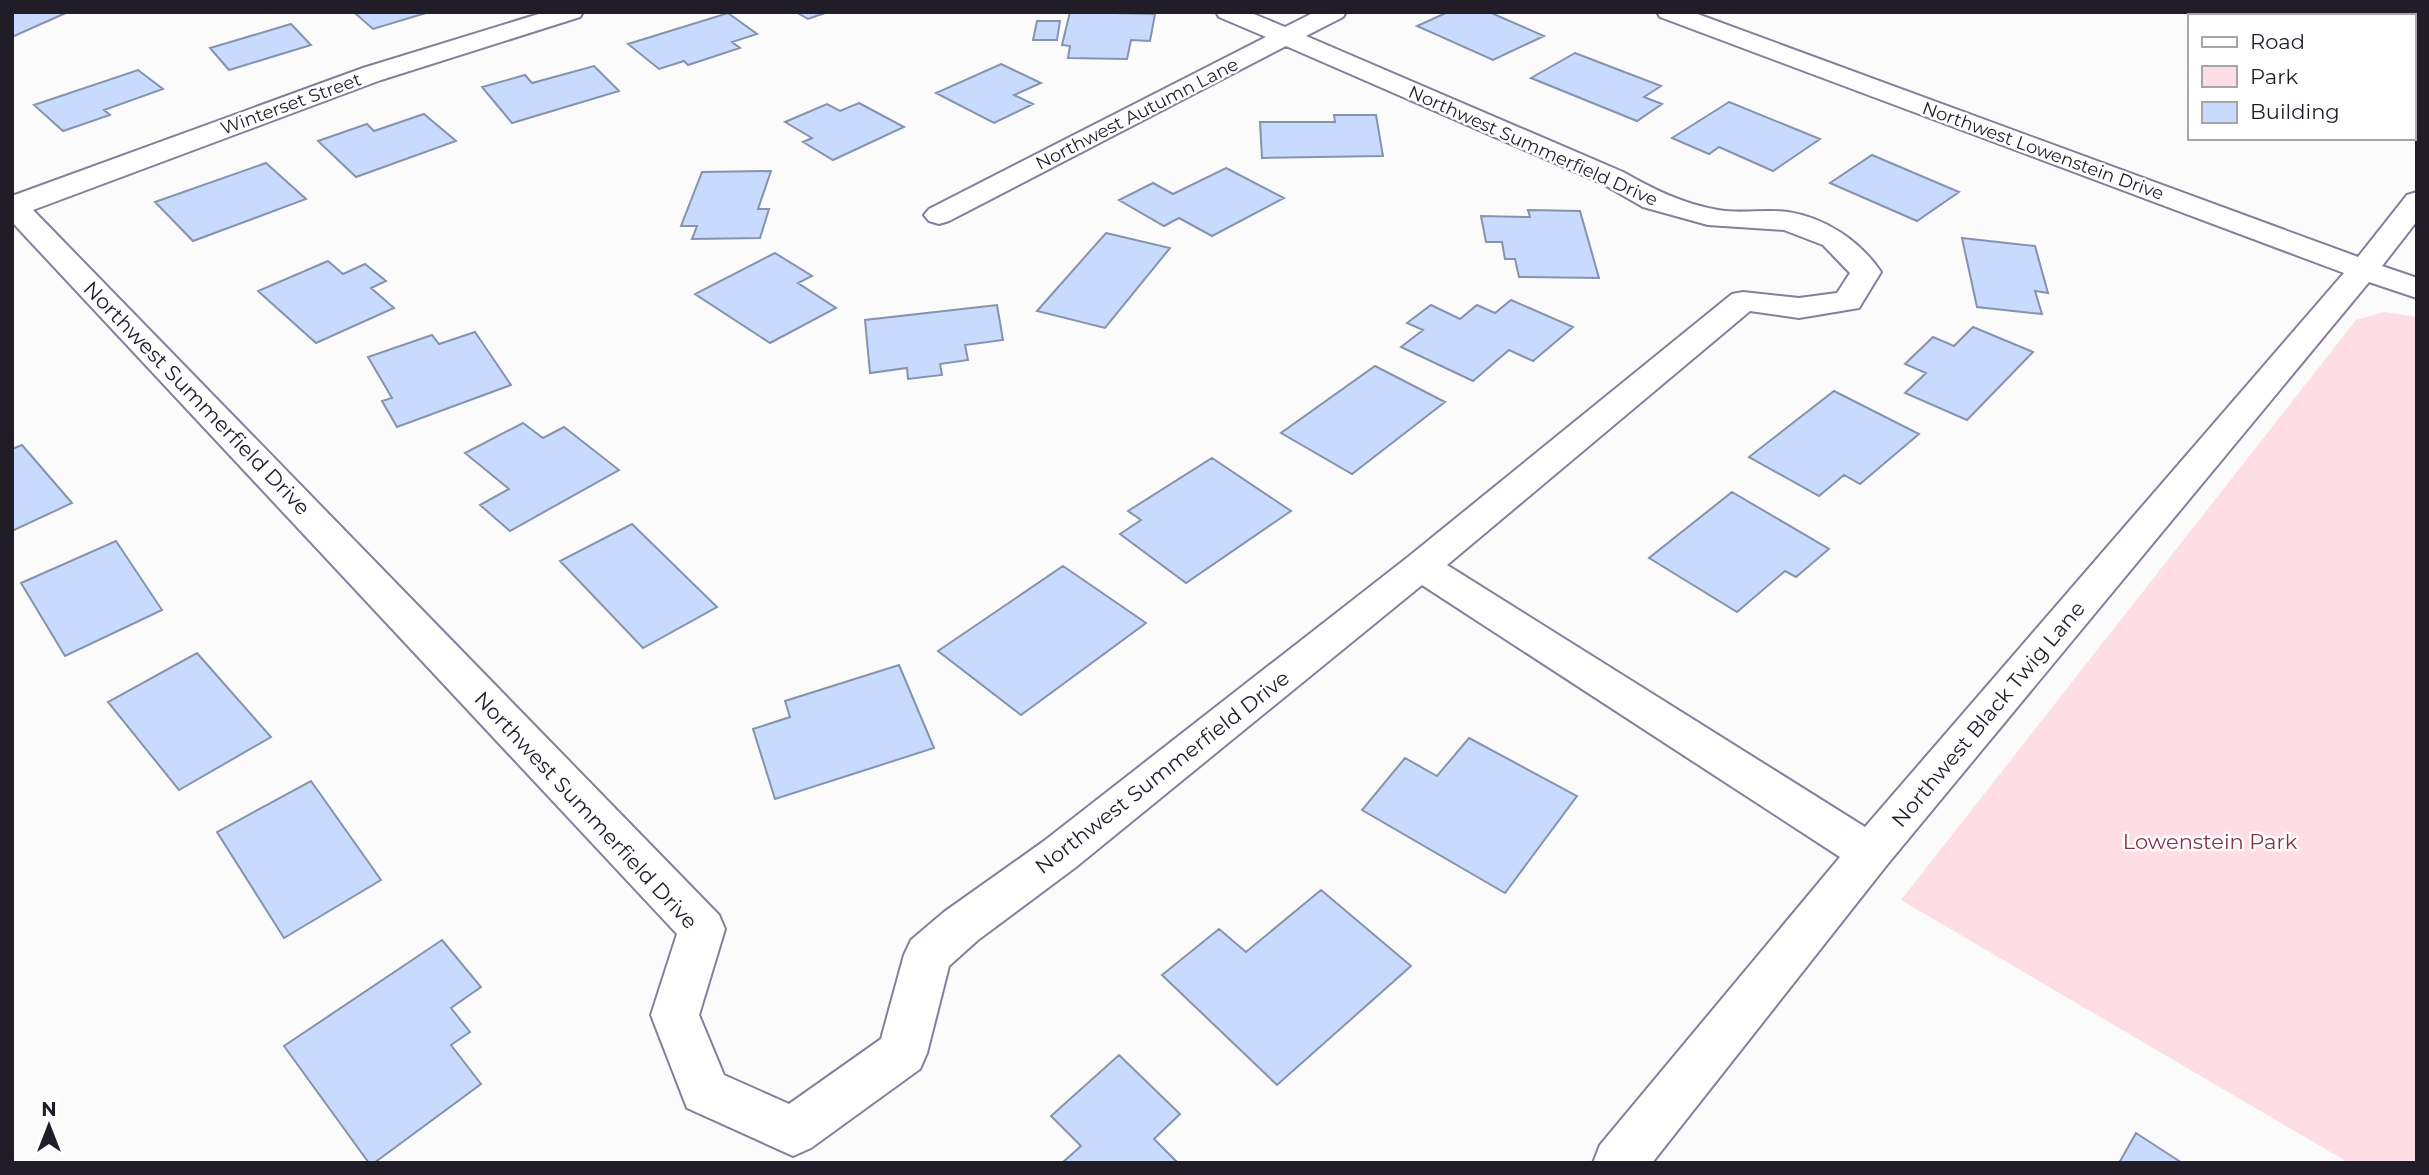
<svg xmlns="http://www.w3.org/2000/svg" width="2429" height="1175" viewBox="0 0 2429 1175" font-family="Montserrat,sans-serif">
	<style>
		.green { fill: #fedde4 }
		.building { fill: #c8dafe; stroke: #8693ad; stroke-width: 2 }
		.lines { fill: none; stroke-linecap: round; stroke-linejoin: round }
		.street-casing { stroke: #867e9a; stroke-width: 4 }
		.street { fill: #fff; fill-rule: evenodd }
		.labels { text-anchor: middle; dominant-baseline: central; stroke-width: 5; stroke-linejoin: round; paint-order: stroke }
		.far-street-label { font-size: 18px; fill: #201d28; stroke: #fff }
		.street-label { font-size: 21px; fill: #201d28; stroke: #fff }
		.park-label { font-size: 21px; fill: #86314c; stroke: #fff }
	</style>
	<rect width="100%" height="100%" fill="#fbfbfb"/>
	<path class="green" d="M 2384,312 L 2417,317 L 2417,1163 L 2349,1163 L 1901,900 L 2356,320 Z"/>
	<path class="building" d="M 12,12 L 68,12 L 12,37 Z
		M 363,12 L 425,12 L 426,13 L 373,29 L 356,14 Z
		M 796,12 L 828,12 L 808,19 Z
		M 1070,12 L 1155,14 L 1150,41 L 1131,40 L 1127,59 L 1068,58 L 1070,46 L 1062,45 Z
		M 1448,12 L 1489,12 L 1544,36 L 1493,60 L 1417,26 Z
		M 728,13 L 757,34 L 732,42 L 740,48 L 688,65 L 684,61 L 659,69 L 628,44 Z
		M 1037,21 L 1060,21 L 1057,40 L 1033,40 Z
		M 291,24 L 311,45 L 229,70 L 210,48 Z
		M 1575,53 L 1661,86 L 1644,97 L 1662,104 L 1637,121 L 1531,78 Z
		M 1001,64 L 1041,83 L 1014,95 L 1033,104 L 994,123 L 936,93 Z
		M 594,66 L 619,91 L 512,123 L 482,87 L 525,75 L 532,83 Z
		M 138,70 L 163,89 L 104,110 L 110,115 L 63,131 L 34,105 Z
		M 1729,102 L 1820,139 L 1773,171 L 1719,147 L 1709,154 L 1672,138 Z
		M 859,103 L 904,127 L 833,160 L 803,142 L 812,138 L 785,122 L 827,104 L 840,111 Z
		M 424,114 L 456,141 L 356,177 L 318,141 L 367,124 L 374,131 Z
		M 1334,115 L 1376,115 L 1383,156 L 1262,158 L 1260,122 L 1335,122 Z
		M 1872,155 L 1959,192 L 1917,221 L 1830,183 Z
		M 266,163 L 306,199 L 193,241 L 155,202 Z
		M 1226,168 L 1284,198 L 1212,236 L 1179,218 L 1164,226 L 1119,200 L 1153,183 L 1173,194 Z
		M 771,171 L 758,209 L 769,209 L 760,238 L 692,239 L 697,226 L 681,226 L 702,172 Z
		M 1528,210 L 1580,211 L 1599,278 L 1519,277 L 1515,259 L 1505,259 L 1502,242 L 1486,242 L 1481,216 L 1530,217 Z
		M 1106,233 L 1170,248 L 1105,328 L 1037,311 Z
		M 1962,238 L 2035,246 L 2048,293 L 2035,291 L 2042,314 L 1977,307 Z
		M 775,253 L 812,276 L 798,283 L 836,308 L 770,343 L 695,294 Z
		M 328,261 L 343,274 L 365,264 L 386,281 L 371,288 L 394,308 L 316,343 L 258,291 Z
		M 1511,300 L 1573,327 L 1533,361 L 1509,350 L 1473,381 L 1401,347 L 1423,330 L 1407,323 L 1431,305 L 1460,319 L 1477,305 L 1495,313 Z
		M 997,305 L 1003,340 L 965,345 L 968,360 L 940,364 L 942,375 L 908,379 L 907,368 L 870,373 L 865,320 Z
		M 1973,327 L 2033,352 L 1967,420 L 1905,393 L 1926,373 L 1905,364 L 1933,337 L 1954,346 Z
		M 475,332 L 511,385 L 397,427 L 382,401 L 392,398 L 368,357 L 432,335 L 439,344 Z
		M 1375,366 L 1445,402 L 1352,474 L 1281,433 Z
		M 1834,391 L 1919,434 L 1860,484 L 1844,475 L 1819,496 L 1749,457 Z
		M 523,423 L 543,438 L 564,427 L 619,470 L 510,531 L 480,505 L 509,489 L 465,453 Z
		M 22,445 L 72,503 L 12,531 L 12,449 Z
		M 1212,458 L 1291,511 L 1186,583 L 1120,534 L 1141,520 L 1128,511 Z
		M 1732,492 L 1829,549 L 1796,577 L 1785,571 L 1737,612 L 1649,558 Z
		M 632,524 L 717,607 L 643,648 L 560,561 Z
		M 116,541 L 162,610 L 65,656 L 21,583 Z
		M 1063,566 L 1146,623 L 1021,715 L 938,651 Z
		M 197,653 L 271,737 L 179,790 L 108,702 Z
		M 899,665 L 934,748 L 775,799 L 753,729 L 790,717 L 785,701 Z
		M 1469,738 L 1577,796 L 1505,893 L 1362,810 L 1405,758 L 1437,776 Z
		M 311,781 L 381,880 L 284,938 L 217,832 Z
		M 1321,890 L 1411,966 L 1277,1085 L 1162,975 L 1219,929 L 1246,952 Z
		M 442,940 L 481,987 L 451,1008 L 470,1032 L 451,1045 L 481,1084 L 374,1163 L 369,1163 L 284,1046 Z
		M 1119,1055 L 1180,1114 L 1154,1139 L 1178,1163 L 1062,1163 L 1081,1146 L 1051,1116 Z
		M 2136,1133 L 2182,1163 L 2119,1163 Z"/>
	<g class="lines">
		<g class="street-casing">
			<path id="street" d="M 545,12 L 583,12 L 580,17 L 381,80 L 33,210 L 719,915 L 725,929 L 699,1015 L 724,1075 L 789,1104 L 881,1039 L 904,955 L 911,940 L 944,912 L 1044,841 L 1408,557 L 1732,294 L 1743,292 L 1799,298 L 1837,293 L 1850,273 L 1823,245 L 1784,230 L 1708,225 L 1643,207 L 1603,184 L 1286,46 L 949,221 L 939,224 L 929,221 L 924,215 L 929,209 L 1266,37 L 1219,17 L 1216,12 L 1249,12 L 1285,27 L 1315,12 L 1346,12 L 1343,17 L 1306,36 L 1623,172 C 1653,189 1683,204 1718,210 C 1741,214 1765,209 1788,212 C 1826,218 1860,241 1881,272 L 1859,308 L 1799,318 L 1750,311 L 1447,565 L 1865,827 L 2344,273 L 1660,17 L 1657,12 L 1692,12 L 2358,257 L 2407,195 L 2417,192 L 2417,221 L 2382,266 L 2417,278 L 2417,298 L 2369,282 L 1886,866 L 1652,1163 L 1593,1163 L 1600,1145 L 1840,857 L 1422,585 L 1076,867 L 978,940 L 949,966 L 927,1053 L 920,1069 L 811,1148 L 793,1156 L 687,1108 L 651,1015 L 677,934 L 12,222 L 12,196 L 363,68 Z"/>
		</g>
		<use href="#street" class="street"/>
	</g>
	<g class="labels">
		<g class="far-street-label">
			<text transform="translate(291 104) rotate(-20)">Winterset Street</text>
			<text transform="translate(1137 114) rotate(-27)">Northwest Autumn Lane</text>
			<text transform="translate(1533 146) rotate(24)">Northwest Summerfield Drive</text>
			<text transform="translate(2043 151) rotate(20)">Northwest Lowenstein Drive</text>
		</g>
		<g class="street-label">
			<text transform="translate(197 398) rotate(46)">Northwest Summerfield Drive</text>
			<text transform="translate(1988 714) rotate(-50)">Northwest Black Twig Lane</text>
			<text transform="translate(1162 772) rotate(-38)">Northwest Summerfield Drive</text>
			<text transform="translate(586 810) rotate(47)">Northwest Summerfield Drive</text>
		</g>
		<g class="park-label">
			<text x="2210" y="841">Lowenstein Park</text>
		</g>
	</g>
	<rect width="2429" height="1175" fill="none" stroke="#201d28" stroke-width="28"/>
	<rect x="2188" y="14" width="228" height="126" fill="#ffffff" stroke="#a6a5a9" stroke-width="2"/>
	<rect x="2202" y="37" width="35" height="10" fill="#ffffff" stroke="#a6a5a9" stroke-width="2"/>
	<text x="2250" y="49" font-size="21" fill="#201d28">Road</text>
	<rect x="2202" y="66" width="35" height="21" fill="#fedde4" stroke="#a6a5a9" stroke-width="2"/>
	<text x="2250" y="84" font-size="21" fill="#201d28">Park</text>
	<rect x="2202" y="102" width="35" height="21" fill="#c8dafe" stroke="#a6a5a9" stroke-width="2"/>
	<text x="2250" y="119" font-size="21" fill="#201d28">Building</text>
	<g transform="translate(49 1126)" stroke="#ffffff" stroke-width="5" paint-order="stroke">
	<path d="M0-5L12 26L0 18L-12 26Z" fill="#201d28"/>
	<text y="-10" font-size="19" font-weight="bold" text-anchor="middle" fill="#201d28">N</text>
	</g>
</svg>
